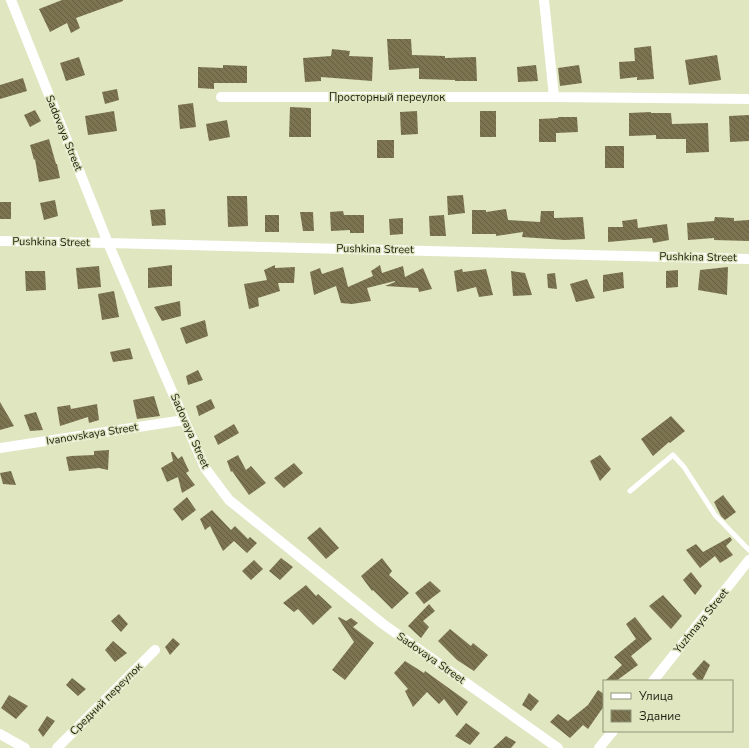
<svg xmlns="http://www.w3.org/2000/svg" width="749" height="748" viewBox="0 0 749 748" font-family="'Nunito Sans',sans-serif">
	<style>
		.building { fill: url(#building-back-hatch) }
		.lines { fill: none; stroke-linecap: round; stroke-linejoin: round }
		.service { stroke: #fff; stroke-width: 5 }
		.minor { stroke: #fff; stroke-width: 10 }
		.labels { text-anchor: middle; dominant-baseline: central; stroke-width: 3; stroke-linejoin: round; paint-order: stroke }
		.street-label { font-size: 11px; fill: #1a1c0e; stroke: #dfe6c0 }
	</style>
	<defs>
		<pattern id="building-back-hatch" width="6" height="6" patternUnits="userSpaceOnUse"><rect width="6" height="6" fill="#7c7351"/><path d="M-1 5l2 2M0 0l6 6M5-1l2 2" fill="none" stroke="#655e42"/></pattern>
	</defs>
	<rect width="100%" height="100%" fill="#dfe6c0"/>
	<path class="building" d="M 62,0 L 123,0 L 123,1 L 76,18 L 80,28 L 71,33 L 67,23 L 50,32 L 39,9 Z
		M 387,39 L 411,39 L 412,55 L 445,56 L 445,58 L 476,57 L 477,81 L 455,81 L 455,80 L 419,79 L 419,68 L 389,70 Z
		M 651,46 L 654,79 L 637,80 L 637,77 L 620,79 L 619,62 L 635,61 L 634,48 Z
		M 332,49 L 350,51 L 349,56 L 373,57 L 372,81 L 321,77 L 321,81 L 305,82 L 303,58 L 331,56 Z
		M 717,55 L 721,80 L 689,85 L 685,60 Z
		M 79,57 L 85,75 L 66,81 L 60,63 Z
		M 223,65 L 247,66 L 247,83 L 214,83 L 214,89 L 198,88 L 198,67 L 223,68 Z
		M 536,65 L 538,81 L 518,82 L 517,67 Z
		M 579,65 L 582,83 L 560,86 L 558,68 Z
		M 23,78 L 27,91 L 0,99 L 0,85 Z
		M 117,89 L 119,100 L 105,104 L 102,92 Z
		M 193,103 L 196,127 L 180,129 L 178,105 Z
		M 290,107 L 311,108 L 311,137 L 289,137 Z
		M 35,110 L 41,121 L 30,127 L 24,115 Z
		M 114,111 L 117,131 L 88,135 L 85,116 Z
		M 417,111 L 418,134 L 401,135 L 400,112 Z
		M 480,111 L 496,111 L 496,137 L 480,137 Z
		M 651,112 L 651,113 L 671,113 L 672,124 L 708,123 L 709,152 L 686,153 L 686,139 L 656,139 L 656,135 L 629,136 L 629,113 Z
		M 749,115 L 749,141 L 730,142 L 729,116 Z
		M 558,117 L 577,117 L 578,132 L 556,133 L 556,142 L 539,142 L 539,119 L 558,118 Z
		M 227,120 L 230,137 L 209,141 L 206,124 Z
		M 49,139 L 56,164 L 57,164 L 60,178 L 39,182 L 35,159 L 34,160 L 30,145 Z
		M 377,140 L 394,140 L 394,158 L 377,158 Z
		M 605,146 L 624,146 L 624,168 L 605,168 Z
		M 463,195 L 465,213 L 448,215 L 447,196 Z
		M 227,196 L 247,196 L 248,226 L 228,227 Z
		M 55,200 L 58,216 L 44,220 L 40,203 Z
		M 0,202 L 11,202 L 11,219 L 0,219 Z
		M 165,209 L 166,225 L 152,226 L 150,210 Z
		M 506,209 L 508,220 L 540,222 L 541,211 L 554,211 L 554,218 L 583,217 L 585,239 L 565,240 L 522,237 L 523,232 L 496,236 L 496,234 L 472,234 L 472,210 L 486,210 L 486,212 Z
		M 343,211 L 344,215 L 364,215 L 364,233 L 350,233 L 350,230 L 331,231 L 330,212 Z
		M 300,212 L 313,212 L 314,231 L 303,231 Z
		M 265,215 L 279,215 L 279,232 L 265,232 Z
		M 444,215 L 446,236 L 430,236 L 429,216 Z
		M 715,217 L 734,218 L 734,221 L 749,220 L 749,241 L 714,240 L 714,238 L 688,240 L 687,223 L 714,221 Z
		M 403,218 L 403,234 L 390,235 L 389,219 Z
		M 637,219 L 638,228 L 667,224 L 669,240 L 653,243 L 652,238 L 608,242 L 608,227 L 623,227 L 622,221 Z
		M 172,265 L 172,286 L 148,288 L 148,268 Z
		M 275,265 L 275,268 L 295,267 L 294,283 L 278,283 L 280,291 L 258,298 L 259,306 L 249,309 L 244,284 L 267,280 L 264,270 Z
		M 380,265 L 382,273 L 403,266 L 405,277 L 423,268 L 432,289 L 419,292 L 418,288 L 385,286 L 395,282 L 395,281 L 367,288 L 371,301 L 352,304 L 341,303 L 336,286 L 314,295 L 310,272 L 320,268 L 322,274 L 343,267 L 348,287 L 373,276 L 371,271 Z
		M 99,266 L 101,287 L 78,289 L 76,268 Z
		M 728,267 L 727,295 L 698,290 L 700,270 Z
		M 462,269 L 463,272 L 486,269 L 493,295 L 479,297 L 476,287 L 457,292 L 454,271 Z
		M 678,270 L 678,287 L 666,288 L 666,271 Z
		M 25,271 L 45,271 L 46,290 L 26,291 Z
		M 511,271 L 525,273 L 532,295 L 513,296 Z
		M 623,272 L 624,288 L 603,292 L 603,275 Z
		M 555,273 L 557,289 L 548,288 L 547,274 Z
		M 587,279 L 595,298 L 576,302 L 570,284 Z
		M 114,291 L 119,317 L 102,320 L 98,294 Z
		M 180,301 L 181,316 L 162,321 L 154,307 Z
		M 205,320 L 208,336 L 186,344 L 180,328 Z
		M 130,348 L 133,359 L 113,362 L 110,352 Z
		M 198,370 L 203,380 L 188,385 L 186,376 Z
		M 154,396 L 160,416 L 137,419 L 133,400 Z
		M 211,399 L 215,408 L 199,416 L 196,406 Z
		M 0,402 L 14,426 L 0,430 Z
		M 97,404 L 99,420 L 89,423 L 88,417 L 60,426 L 57,407 L 70,405 L 71,409 Z
		M 36,412 L 43,430 L 30,431 L 24,415 Z
		M 671,416 L 685,431 L 670,443 L 669,442 L 653,456 L 641,439 Z
		M 234,424 L 239,433 L 218,445 L 214,436 Z
		M 109,450 L 108,470 L 99,468 L 69,471 L 66,457 L 71,456 L 94,455 L 94,451 Z
		M 171,452 L 173,452 L 178,459 L 182,456 L 189,471 L 186,473 L 195,485 L 182,493 L 178,477 L 167,482 L 161,468 L 173,461 Z
		M 238,455 L 246,470 L 251,466 L 266,483 L 249,495 L 232,471 L 231,472 L 227,461 Z
		M 600,455 L 611,469 L 600,481 L 590,461 Z
		M 294,463 L 303,473 L 284,488 L 274,478 Z
		M 11,471 L 16,485 L 3,484 L 0,473 Z
		M 723,495 L 736,512 L 725,520 L 721,516 L 714,502 Z
		M 187,497 L 196,510 L 182,521 L 173,509 Z
		M 212,510 L 231,530 L 235,526 L 248,539 L 250,537 L 257,543 L 247,553 L 234,541 L 223,551 L 210,526 L 205,530 L 200,519 Z
		M 320,527 L 339,548 L 326,559 L 307,538 Z
		M 730,537 L 732,540 L 726,546 L 733,555 L 720,563 L 715,556 L 700,568 L 686,550 L 696,544 L 703,552 Z
		M 281,558 L 293,567 L 280,580 L 269,571 Z
		M 382,558 L 392,571 L 389,575 L 409,593 L 392,609 L 373,590 L 372,591 L 361,576 Z
		M 254,560 L 263,569 L 251,580 L 242,571 Z
		M 691,572 L 702,586 L 695,595 L 683,580 Z
		M 430,581 L 441,591 L 424,604 L 415,593 Z
		M 306,585 L 316,596 L 318,594 L 332,607 L 313,625 L 298,609 L 294,612 L 283,603 Z
		M 663,595 L 682,616 L 671,629 L 649,606 Z
		M 429,604 L 435,611 L 423,621 L 429,627 L 421,638 L 408,626 Z
		M 119,614 L 128,624 L 121,632 L 111,621 Z
		M 339,617 L 346,621 L 351,618 L 358,623 L 353,627 L 374,643 L 345,680 L 332,670 L 354,642 L 338,618 Z
		M 635,617 L 652,639 L 631,656 L 638,665 L 616,681 L 605,681 L 622,665 L 614,657 L 636,639 L 626,624 Z
		M 450,629 L 471,646 L 473,643 L 488,655 L 474,671 L 457,660 L 438,641 Z
		M 173,638 L 180,644 L 170,655 L 165,647 Z
		M 113,641 L 127,653 L 115,662 L 105,650 Z
		M 704,660 L 710,665 L 702,681 L 699,681 L 692,674 Z
		M 405,661 L 424,673 L 425,671 L 468,702 L 457,716 L 444,699 L 439,704 L 427,692 L 413,707 L 405,691 L 408,689 L 394,673 Z
		M 72,678 L 86,689 L 78,696 L 66,685 Z
		M 598,690 L 604,694 L 604,706 L 588,729 L 583,725 L 570,738 L 550,722 L 558,714 L 568,721 L 588,705 Z
		M 529,693 L 539,701 L 531,711 L 522,705 Z
		M 9,695 L 28,706 L 16,719 L 1,708 Z
		M 47,716 L 55,721 L 43,737 L 38,730 Z
		M 466,723 L 480,733 L 470,745 L 455,736 Z
		M 506,736 L 516,742 L 511,748 L 493,748 Z"/>
	<g class="lines">
		<path class="service" d="M 630,491 L 673,455 L 684,467 L 715,515 L 749,550"/>
		<path class="minor" d="M 11,0 L 108,243 L 205,468 L 229,500 L 383,624 L 558,748
			M 544,0 L 554,97
			M 221,97 L 554,97 L 749,99
			M 0,241 L 108,243 L 749,259
			M 0,448 L 184,420
			M 653,681 L 749,560
			M 0,734 L 25,748
			M 57,748 L 155,650
			M 599,748 L 613,731"/>
	</g>
	<g class="labels">
		<g class="street-label">
			<text x="387" y="97">Просторный переулок</text>
			<text transform="translate(64 133) rotate(68)">Sadovaya Street</text>
			<text transform="translate(51 242) rotate(1)">Pushkina Street</text>
			<text transform="translate(375 249) rotate(1)">Pushkina Street</text>
			<text transform="translate(698 257) rotate(1)">Pushkina Street</text>
			<text transform="translate(190 431) rotate(66)">Sadovaya Street</text>
			<text transform="translate(92 434) rotate(-9)">Ivanovskaya Street</text>
			<text transform="translate(701 621) rotate(-51)">Yuzhnaya Street</text>
			<text transform="translate(431 658) rotate(35)">Sadovaya Street</text>
			<text transform="translate(106 699) rotate(-45)">Средний переулок</text>
		</g>
	</g>
	<rect x="603" y="680" width="130" height="52" fill="#dfe6c0" stroke="#909579"/>
	<rect x="611" y="693" width="20" height="6" fill="#ffffff" stroke="#909579"/>
	<text x="639" y="700" font-size="12" fill="#1a1c0e">Улица</text>
	<rect x="611" y="710" width="20" height="12" fill="url(#building-back-hatch)" stroke="#909579"/>
	<text x="639" y="720" font-size="12" fill="#1a1c0e">Здание</text>
</svg>
